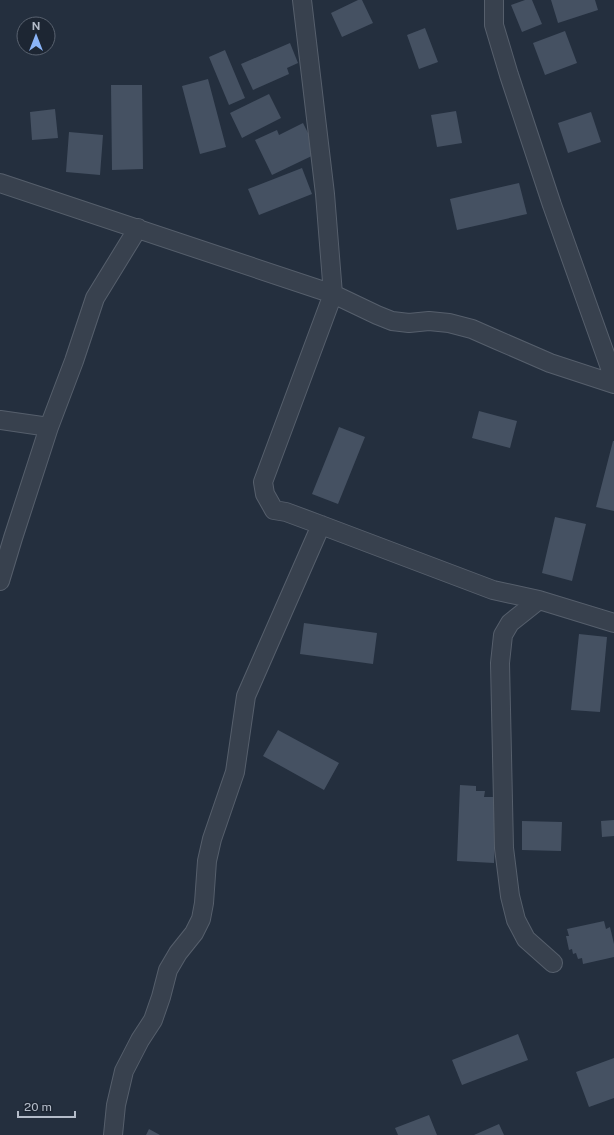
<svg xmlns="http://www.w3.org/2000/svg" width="614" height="1135" viewBox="0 0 614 1135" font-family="'Public Sans',sans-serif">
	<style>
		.building { fill: #455162 }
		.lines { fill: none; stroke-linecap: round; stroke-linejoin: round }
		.street-casing { stroke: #565f6c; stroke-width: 20 }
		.street { stroke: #38414e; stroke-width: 18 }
	</style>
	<rect width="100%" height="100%" fill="#242f3e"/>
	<path class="building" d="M 358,0 L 362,0 L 373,23 L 342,37 L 331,13 Z
		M 525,0 L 532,0 L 542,24 L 522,32 L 511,5 Z
		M 551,0 L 595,0 L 598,10 L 558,23 Z
		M 425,28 L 438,62 L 419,69 L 407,35 Z
		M 565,31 L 577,63 L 545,75 L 533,43 Z
		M 290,43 L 298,63 L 287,68 L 289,74 L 253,90 L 241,64 Z
		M 225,50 L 245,98 L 229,105 L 209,57 Z
		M 208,79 L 226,147 L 200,154 L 182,86 Z
		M 111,85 L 142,85 L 143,169 L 112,170 Z
		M 269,94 L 281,118 L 242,138 L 230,113 Z
		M 55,109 L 58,138 L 32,140 L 30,112 Z
		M 456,111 L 462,143 L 437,147 L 431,115 Z
		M 591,112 L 601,142 L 568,153 L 558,123 Z
		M 303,123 L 318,153 L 272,175 L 255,140 L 277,130 L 279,135 Z
		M 69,132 L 103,135 L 100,175 L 66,172 Z
		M 302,168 L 312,194 L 259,215 L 248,189 Z
		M 519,183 L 527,214 L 457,230 L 450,199 Z
		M 479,411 L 517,421 L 510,448 L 472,438 Z
		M 339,427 L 365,437 L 338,504 L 312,494 Z
		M 613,441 L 614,441 L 614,511 L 596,507 Z
		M 555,517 L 586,524 L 572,581 L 542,573 Z
		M 304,623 L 377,633 L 373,664 L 300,654 Z
		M 579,634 L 607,637 L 600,712 L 571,710 Z
		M 278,730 L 339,763 L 324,790 L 263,756 Z
		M 460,785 L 476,786 L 476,791 L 485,791 L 484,797 L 497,797 L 494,863 L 457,861 Z
		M 614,820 L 614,836 L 602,837 L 601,821 Z
		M 522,821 L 562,822 L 561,851 L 522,850 Z
		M 604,921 L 606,929 L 610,927 L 614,944 L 614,957 L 583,964 L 582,958 L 578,959 L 576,953 L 573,954 L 572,949 L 569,950 L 566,936 L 569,936 L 567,929 Z
		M 518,1034 L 528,1060 L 462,1085 L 452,1060 Z
		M 614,1058 L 614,1098 L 589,1107 L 576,1072 Z
		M 429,1115 L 437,1135 L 398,1135 L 395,1128 Z
		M 499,1124 L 504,1135 L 474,1135 Z
		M 149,1129 L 160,1135 L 146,1135 Z"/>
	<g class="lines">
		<g class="street-casing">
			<path id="street" d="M 302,0 L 325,194 L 333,294 L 263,482 L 265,494 L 274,510 L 286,512 L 321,525 L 493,590 L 539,600 L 614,623
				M 494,0 L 494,25 L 509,75 L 552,205 L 614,379
				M 0,183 L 333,294 L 377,315 L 392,321 L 409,323 L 429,321 L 449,323 L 472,329 L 497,340 L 550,363 L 614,384
				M 0,420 L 49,427
				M 0,581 L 13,538 L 49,427 L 74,361 L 95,298 L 138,228
				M 539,600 L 510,623 L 503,635 L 500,663 L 504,848 L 510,896 L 516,920 L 526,939 L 553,963
				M 113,1135 L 116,1105 L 124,1071 L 140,1040 L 153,1020 L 161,997 L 168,970 L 178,953 L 194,933 L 201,919 L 204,903 L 207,861 L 212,839 L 235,772 L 246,696 L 321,525"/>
		</g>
		<use href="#street" class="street"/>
	</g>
	<g transform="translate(36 36)"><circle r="19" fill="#1d2633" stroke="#59626f"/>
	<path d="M0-3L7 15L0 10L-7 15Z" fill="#8ab4f8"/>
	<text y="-6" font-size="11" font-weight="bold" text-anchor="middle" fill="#b4bcc9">N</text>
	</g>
	<path d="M18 1111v6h57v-6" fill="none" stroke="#b4bcc9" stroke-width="2"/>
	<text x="24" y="1111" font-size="12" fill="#b4bcc9" stroke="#1d2633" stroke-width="3" paint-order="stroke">20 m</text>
</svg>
